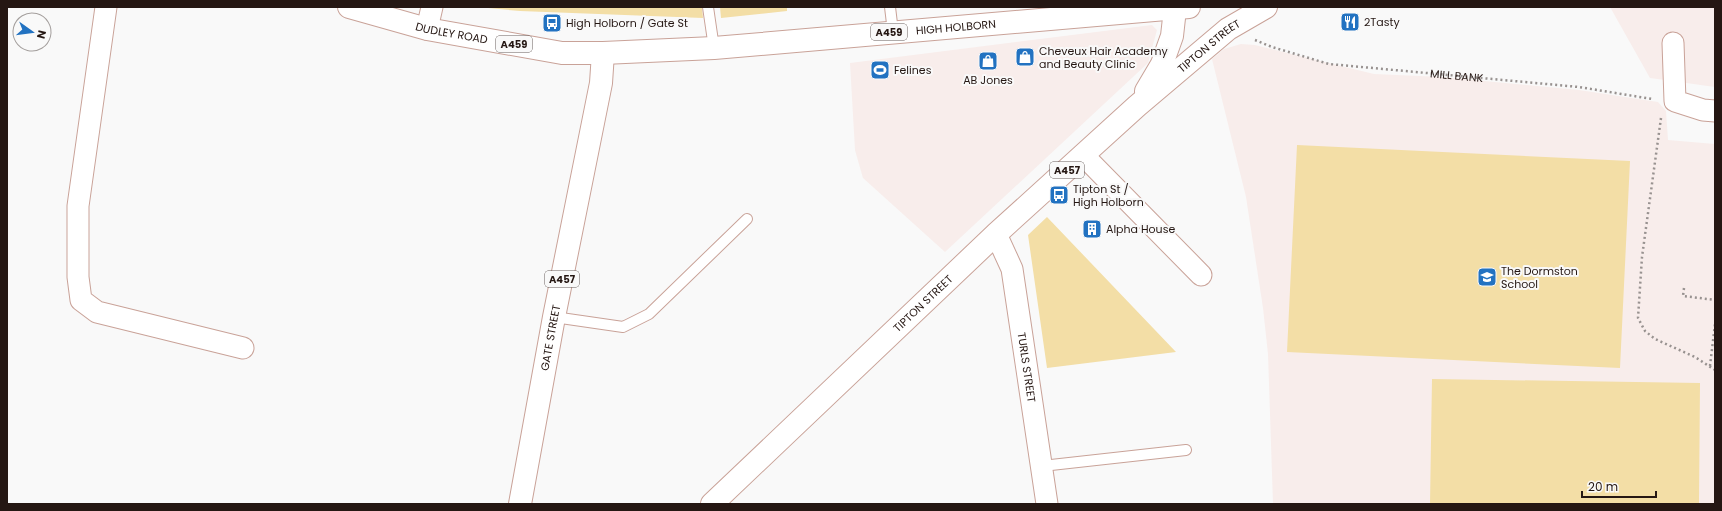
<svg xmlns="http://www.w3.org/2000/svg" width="1722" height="511" viewBox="0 0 1722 511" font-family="Poppins,sans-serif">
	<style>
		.built { fill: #f8edeb }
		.green { fill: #f3dea6 }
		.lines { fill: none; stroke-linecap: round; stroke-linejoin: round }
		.service-casing { stroke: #c9a298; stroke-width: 12 }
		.minor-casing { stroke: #c9a298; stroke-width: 23 }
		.primary-casing { stroke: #c9a298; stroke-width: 24 }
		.path { stroke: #989290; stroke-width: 2.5; stroke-dasharray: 2 3; stroke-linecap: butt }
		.service { stroke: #fff; stroke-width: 10 }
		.minor { stroke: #fff; stroke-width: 21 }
		.primary { stroke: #fff; stroke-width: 22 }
		.labels { text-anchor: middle; stroke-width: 4; stroke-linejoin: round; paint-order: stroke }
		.shield { fill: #f9f9f9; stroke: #655b58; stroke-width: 1 }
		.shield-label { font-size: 10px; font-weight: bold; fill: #251713 }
		.poi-label { font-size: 11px; fill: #251713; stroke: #f9f9f9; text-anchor: start }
		.street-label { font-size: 11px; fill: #251713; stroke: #f9f9f9 }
	</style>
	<rect width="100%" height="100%" fill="#f9f9f9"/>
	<path class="built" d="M 1610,7 L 1715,7 L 1715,87 L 1650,78 Z
		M 1152,25 L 1157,30 L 1148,63 L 945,252 L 863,178 L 855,150 L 850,63 Z
		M 1241,44 L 1255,45 L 1374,74 L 1442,77 L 1579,90 L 1658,102 L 1666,111 L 1668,140 L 1715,144 L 1715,504 L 1273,504 L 1268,354 L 1263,308 L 1246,197 L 1212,59 L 1224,49 Z"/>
	<path class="green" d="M 477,7 L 702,7 L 703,18 L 520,11 Z
		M 720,7 L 787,7 L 787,11 L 721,18 Z
		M 1297,145 L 1630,161 L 1620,368 L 1287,352 Z
		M 1047,217 L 1176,352 L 1047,368 L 1028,235 Z
		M 1432,379 L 1700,383 L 1699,504 L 1430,504 Z"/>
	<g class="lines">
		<g class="service-casing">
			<path id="service" d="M 708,7 L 714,48
				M 890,7 L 893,32
				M 554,317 L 623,327 L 649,314 L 747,219
				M 1042,466 L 1186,450"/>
		</g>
		<g class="minor-casing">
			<g id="minor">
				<path d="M 106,7 L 78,206 L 78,277 L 81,300 L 97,312 L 243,348"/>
				<path d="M 427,29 L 432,7"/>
				<path d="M 1673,43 L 1675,101 L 1703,110 L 1715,111"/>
				<path d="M 1083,155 L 1201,275"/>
				<path id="s2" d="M 996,234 L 1012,269 L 1047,504"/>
			</g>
		</g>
		<g class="primary-casing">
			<g id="primary">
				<path id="s3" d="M 349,7 L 427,29 L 562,53 L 603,53 L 714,48 L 1189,7"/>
				<path d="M 1146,91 L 1162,64 L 1172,36 L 1175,9"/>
				<path id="s4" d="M 520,504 L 554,317 L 601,83 L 603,53"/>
				<path id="s5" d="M 712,504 L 996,234 L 1137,106 L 1228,29 L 1266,7"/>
			</g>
		</g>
		<g class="path">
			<path id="s1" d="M 1255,40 L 1272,47 L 1329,64 L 1579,87 L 1652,99"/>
			<path d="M 1661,118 L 1642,257 L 1638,318 L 1645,331 L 1655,339 L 1695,357 L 1715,370"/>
			<path d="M 1684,288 L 1683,296 L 1715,300"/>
			<path d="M 1710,366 L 1715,324"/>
		</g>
		<use href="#service" class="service"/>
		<use href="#minor" class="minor"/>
		<use href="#primary" class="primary"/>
	</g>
	<defs>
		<g id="restaurant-square" transform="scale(1)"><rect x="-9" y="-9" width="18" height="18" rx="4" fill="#2272c1" stroke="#f9f9f9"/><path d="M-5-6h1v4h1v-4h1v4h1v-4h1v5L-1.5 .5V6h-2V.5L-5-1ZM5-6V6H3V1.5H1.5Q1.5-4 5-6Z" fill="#fff"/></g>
		<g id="bus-square" transform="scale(1)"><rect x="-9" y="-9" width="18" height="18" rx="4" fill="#2272c1" stroke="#f9f9f9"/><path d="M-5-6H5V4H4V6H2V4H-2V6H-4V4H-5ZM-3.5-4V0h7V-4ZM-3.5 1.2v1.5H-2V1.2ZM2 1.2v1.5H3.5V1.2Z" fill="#fff"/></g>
		<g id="shop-square" transform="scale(1)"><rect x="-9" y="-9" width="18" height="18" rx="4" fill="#2272c1" stroke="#f9f9f9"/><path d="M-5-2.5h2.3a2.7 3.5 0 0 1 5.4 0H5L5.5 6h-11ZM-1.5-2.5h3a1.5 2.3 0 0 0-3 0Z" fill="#fff"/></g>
		<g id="stadium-square" transform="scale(1)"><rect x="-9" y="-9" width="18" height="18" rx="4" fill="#2272c1" stroke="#f9f9f9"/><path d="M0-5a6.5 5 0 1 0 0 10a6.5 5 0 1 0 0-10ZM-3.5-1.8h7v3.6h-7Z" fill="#fff"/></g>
		<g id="building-square" transform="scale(1)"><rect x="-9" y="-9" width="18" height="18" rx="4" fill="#2272c1" stroke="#f9f9f9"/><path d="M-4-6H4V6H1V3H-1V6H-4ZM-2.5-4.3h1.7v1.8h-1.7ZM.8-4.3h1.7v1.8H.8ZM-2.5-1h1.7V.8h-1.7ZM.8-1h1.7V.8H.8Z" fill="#fff"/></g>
		<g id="school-square" transform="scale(1)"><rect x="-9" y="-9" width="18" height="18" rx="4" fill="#2272c1" stroke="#f9f9f9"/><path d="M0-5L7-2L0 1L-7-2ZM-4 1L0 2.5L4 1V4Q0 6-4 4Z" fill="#fff"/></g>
	</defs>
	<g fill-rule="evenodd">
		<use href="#restaurant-square" x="1350" y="22"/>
		<use href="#bus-square" x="552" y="23"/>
		<use href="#shop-square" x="1025" y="57"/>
		<use href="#shop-square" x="988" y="61"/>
		<use href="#stadium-square" x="880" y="70"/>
		<use href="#bus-square" x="1059" y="195"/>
		<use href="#building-square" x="1092" y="229"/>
		<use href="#school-square" x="1487" y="277"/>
	</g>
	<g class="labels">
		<g class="shield">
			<rect x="871" y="24" width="36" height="16" rx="3"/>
			<rect x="496" y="36" width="36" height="16" rx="3"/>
			<rect x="1050" y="162" width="34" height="16" rx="3"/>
			<rect x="545" y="271" width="34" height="16" rx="3"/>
		</g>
		<g class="shield-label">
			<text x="889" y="36">A459</text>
			<text x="514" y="48">A459</text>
			<text x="1067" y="174">A457</text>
			<text x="562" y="283">A457</text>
		</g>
		<g class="poi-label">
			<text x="1364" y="26">2Tasty</text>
			<text x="566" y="27">High Holborn / Gate St</text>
			<text x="1039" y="55">Cheveux Hair Academy<tspan x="1039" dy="13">and Beauty Clinic</tspan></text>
			<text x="894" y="74">Felines</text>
			<text x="988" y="84" text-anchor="middle">AB Jones</text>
			<text x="1073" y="193">Tipton St /<tspan x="1073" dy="13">High Holborn</tspan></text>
			<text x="1106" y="233">Alpha House</text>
			<text x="1501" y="275">The Dormston<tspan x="1501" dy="13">School</tspan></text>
		</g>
		<g class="street-label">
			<text dy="4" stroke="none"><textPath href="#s3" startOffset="613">HIGH HOLBORN</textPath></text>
			<text dy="4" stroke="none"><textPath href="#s3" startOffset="106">DUDLEY ROAD</textPath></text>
			<text dy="4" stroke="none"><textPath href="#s5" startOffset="676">TIPTON STREET</textPath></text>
			<text dy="4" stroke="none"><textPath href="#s1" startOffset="206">MILL BANK</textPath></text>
			<text dy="4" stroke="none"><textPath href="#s5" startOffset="291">TIPTON STREET</textPath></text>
			<text dy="4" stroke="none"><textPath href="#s4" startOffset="169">GATE STREET</textPath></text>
			<text dy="4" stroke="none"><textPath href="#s2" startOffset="138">TURLS STREET</textPath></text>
		</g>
	</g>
	<rect width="1722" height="511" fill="none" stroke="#251713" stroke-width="16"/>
	<g transform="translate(32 32) rotate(104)"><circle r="19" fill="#f9f9f9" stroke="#a49f9d"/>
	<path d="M0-3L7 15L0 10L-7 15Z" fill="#2272c1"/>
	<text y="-6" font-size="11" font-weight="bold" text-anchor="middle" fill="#251713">N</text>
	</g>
	<path d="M1582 491v6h74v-6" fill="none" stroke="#251713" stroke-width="2"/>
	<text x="1588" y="491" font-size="12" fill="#251713" stroke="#f9f9f9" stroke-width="3" paint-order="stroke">20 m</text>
</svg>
